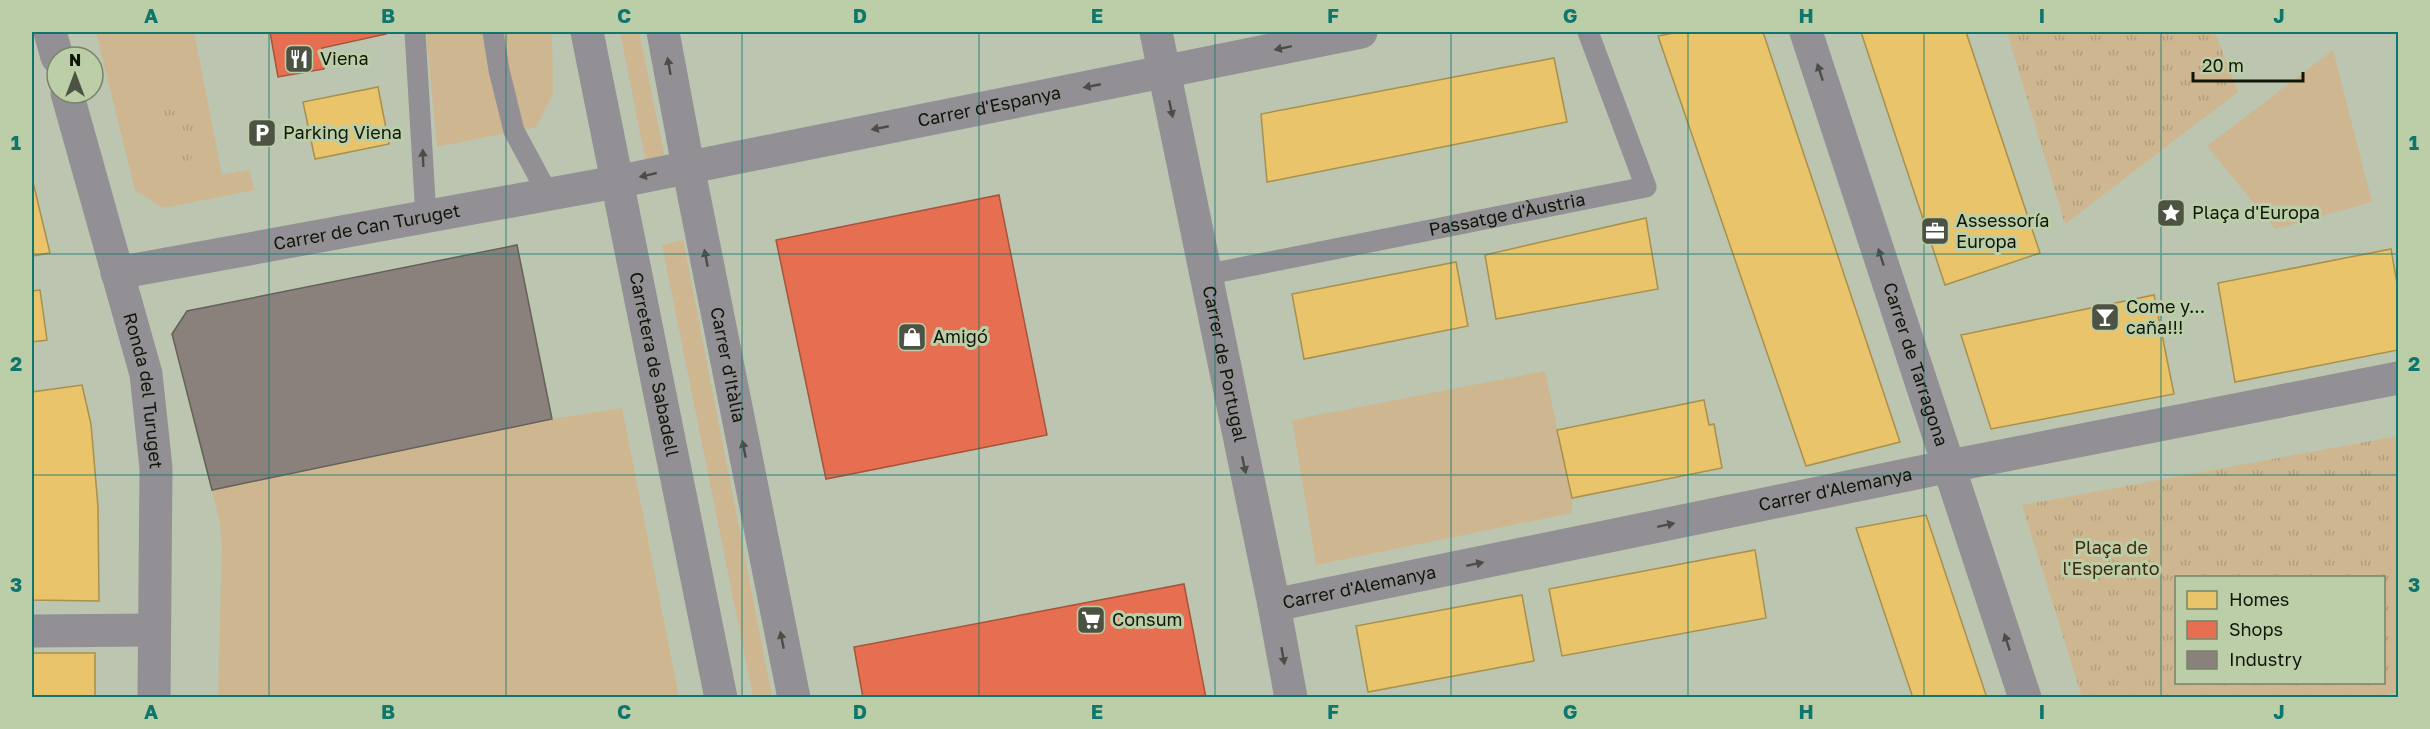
<svg xmlns="http://www.w3.org/2000/svg" width="2430" height="729" viewBox="0 0 2430 729" font-family="'Golos Text',sans-serif">
	<style>
		.grass { fill: #ceb790 }
		.park { fill: url(#park-tufts); fill-rule: evenodd }
		.homes { fill: #e9c46a; stroke: #a8904d; stroke-width: 1.5 }
		.shops { fill: #e76f51; stroke: #a6543b; stroke-width: 1.5 }
		.industry { fill: #8a817c; stroke: #656159; stroke-width: 1.5 }
		.lines { fill: none; stroke-linecap: round; stroke-linejoin: round }
		.service { stroke: #939095; stroke-width: 21 }
		.minor { stroke: #939095; stroke-width: 33 }
		.tertiary { stroke: #939095; stroke-width: 33 }
		.oneway { fill: #4b4d47 }
		.grid { fill: none; stroke: #0f766e; stroke-width: 1.5; stroke-opacity: 0.55 }
		.labels { text-anchor: middle; stroke-width: 6; stroke-linejoin: round; paint-order: stroke }
		.poi-label { font-size: 18px; fill: #101608; stroke: #bbcea7; text-anchor: start }
		.street-label { font-size: 18px; fill: #101608; stroke: #bbcea7 }
		.park-label { font-size: 18px; fill: #402a10; stroke: #bbcea7 }
		.neatline { fill: none; stroke: #0f766e; stroke-width: 2 }
		.grid-label { font-size: 20px; text-anchor: middle; font-weight: bold; fill: #0f766e }
	</style>
	<defs>
		<pattern id="park-tufts" width="24" height="20" patternUnits="userSpaceOnUse" patternTransform="scale(1.5)"><rect width="24" height="20" fill="#ceb790"/><path d="M3 7l-1-3M5 7V3M7 7l1-3M15 17l-1-3M17 17v-4M19 17l1-3" fill="none" stroke="#b09d7b"/></pattern>
	</defs>
	<rect width="100%" height="100%" fill="#bbc5b0"/>
	<path class="grass" d="M 96,32 L 194,32 L 222,175 L 249,170 L 255,190 L 163,208 L 135,190 Z
		M 426,32 L 552,32 L 553,94 L 536,127 L 437,147 Z
		M 620,32 L 639,32 L 665,158 L 646,163 Z
		M 2333,50 L 2372,202 L 2275,229 L 2207,146 Z
		M 683,240 L 772,697 L 753,697 L 662,245 Z
		M 1545,371 L 1572,498 L 1572,513 L 1316,565 L 1292,420 Z
		M 622,408 L 679,697 L 218,697 L 222,546 L 220,524 L 212,490 L 552,419 Z"/>
	<path class="park" d="M 2007,32 L 2215,32 L 2238,92 L 2065,224 Z
		M 166,93 L 191,106 C 199,131 204,148 183,168 L 177,141 L 159,106 Z
		M 2398,436 L 2398,692 L 2373,698 L 2082,697 L 2022,505 ZM 2176,578 L 2384,578 L 2384,682 L 2176,682 Z"/>
	<path class="homes" d="M 1679,32 L 1763,32 L 1900,442 L 1806,466 L 1658,36 Z
		M 1861,32 L 1966,32 L 2040,253 L 1945,285 Z
		M 1554,58 L 1567,122 L 1267,182 L 1261,114 Z
		M 378,87 L 389,144 L 315,159 L 303,102 Z
		M 32,178 L 50,253 L 32,256 Z
		M 1646,218 L 1658,289 L 1496,319 L 1485,255 Z
		M 2391,249 L 2398,289 L 2398,350 L 2235,382 L 2218,283 Z
		M 1456,262 L 1468,326 L 1304,359 L 1292,294 Z
		M 40,290 L 47,340 L 32,342 L 32,291 Z
		M 2154,295 L 2174,394 L 1991,429 L 1961,335 Z
		M 82,385 L 91,424 L 98,507 L 99,601 L 32,600 L 32,392 Z
		M 1704,400 L 1709,425 L 1714,424 L 1722,468 L 1572,498 L 1557,430 Z
		M 1926,515 L 1987,698 L 1913,698 L 1856,528 Z
		M 1755,550 L 1766,618 L 1562,656 L 1549,589 Z
		M 1522,595 L 1534,661 L 1368,692 L 1356,626 Z
		M 32,653 L 95,653 L 95,698 L 32,698 Z"/>
	<path class="shops" d="M 270,32 L 385,32 L 386,34 L 322,48 L 324,69 L 278,77 Z
		M 999,195 L 1047,435 L 826,479 L 776,240 Z
		M 1184,584 L 1206,698 L 863,698 L 854,647 Z"/>
	<path class="industry" d="M 517,245 L 552,419 L 212,490 L 172,334 L 187,311 Z"/>
	<g class="lines">
		<g class="service">
			<path d="M 415,32 L 426,217"/>
			<path d="M 493,32 L 499,70 L 514,131 L 548,194"/>
			<path id="s1" d="M 1204,275 L 1646,187 L 1588,32"/>
		</g>
		<g class="minor">
			<path d="M 50,32 L 57,57"/>
			<path id="s2" d="M 663,32 L 688,166 L 794,698"/>
			<path id="s3" d="M 1156,32 L 1274,605 L 1291,698"/>
			<path id="s4" d="M 1806,32 L 2025,698"/>
			<path id="s5" d="M 67,93 L 146,374 L 156,468 L 154,698"/>
			<path id="s6" d="M 117,273 L 616,182 L 1361,32"/>
			<path id="s7" d="M 1274,605 L 1950,466 L 2398,378"/>
			<path d="M 32,631 L 154,630"/>
		</g>
		<path class="tertiary" id="s8" d="M 587,32 L 721,698"/>
	</g>
	<defs><path id="oneway-solid" d="M-6-.8H1V-3.2L6.5 0L1 3.2V.8H-6Z" transform="scale(1.5)"/></defs>
	<g class="oneway">
		<use href="#oneway-solid" transform="translate(1283 48) rotate(168)"/>
		<use href="#oneway-solid" transform="translate(669 66) rotate(-100)"/>
		<use href="#oneway-solid" transform="translate(1820 72) rotate(-108)"/>
		<use href="#oneway-solid" transform="translate(1092 86) rotate(169)"/>
		<use href="#oneway-solid" transform="translate(1171 109) rotate(78)"/>
		<use href="#oneway-solid" transform="translate(880 128) rotate(169)"/>
		<use href="#oneway-solid" transform="translate(423 158) rotate(-92)"/>
		<use href="#oneway-solid" transform="translate(648 175) rotate(167)"/>
		<use href="#oneway-solid" transform="translate(1881 257) rotate(-108)"/>
		<use href="#oneway-solid" transform="translate(706 258) rotate(-101)"/>
		<use href="#oneway-solid" transform="translate(744 449) rotate(-101)"/>
		<use href="#oneway-solid" transform="translate(1244 465) rotate(78)"/>
		<use href="#oneway-solid" transform="translate(1666 525) rotate(-12)"/>
		<use href="#oneway-solid" transform="translate(1475 564) rotate(-12)"/>
		<use href="#oneway-solid" transform="translate(782 640) rotate(-101)"/>
		<use href="#oneway-solid" transform="translate(2007 642) rotate(-108)"/>
		<use href="#oneway-solid" transform="translate(1283 656) rotate(80)"/>
	</g>
	<path class="grid" d="M 269,32 L 269,698M 506,32 L 506,698M 742,32 L 742,698M 979,32 L 979,698M 1215,32 L 1215,698M 1451,32 L 1451,698M 1688,32 L 1688,698M 1924,32 L 1924,698M 2161,32 L 2161,698M 32,254 L 2398,254M 32,475 L 2398,475"/>
	<defs>
		<g id="restaurant-square" transform="scale(1.5)"><rect x="-9" y="-9" width="18" height="18" rx="4" fill="#4c5343" stroke="#bbcea7"/><path d="M-5-6h1v4h1v-4h1v4h1v-4h1v5L-1.5 .5V6h-2V.5L-5-1ZM5-6V6H3V1.5H1.5Q1.5-4 5-6Z" fill="#fff"/></g>
		<g id="parking-square" transform="scale(1.5)"><rect x="-9" y="-9" width="18" height="18" rx="4" fill="#4c5343" stroke="#bbcea7"/><path d="M-3.5-5.5H1a3.5 3.5 0 0 1 0 7H-1V5.5H-3.5ZM-1-3.4V-.6H.8a1.4 1.4 0 0 0 0-2.8Z" fill="#fff"/></g>
		<g id="sight-square" transform="scale(1.5)"><rect x="-9" y="-9" width="18" height="18" rx="4" fill="#4c5343" stroke="#bbcea7"/><path d="M0-6L1.8-2.2L6-1.7L2.9 1.2L3.7 5.4L0 3.3L-3.7 5.4L-2.9 1.2L-6-1.7L-1.8-2.2Z" fill="#fff"/></g>
		<g id="office-square" transform="scale(1.5)"><rect x="-9" y="-9" width="18" height="18" rx="4" fill="#4c5343" stroke="#bbcea7"/><path d="M-6-3h4V-5.5h4V-3h4V5H-6ZM-1-4.5V-3h2v-1.5ZM-6 0V1H6V0Z" fill="#fff"/></g>
		<g id="bar-square" transform="scale(1.5)"><rect x="-9" y="-9" width="18" height="18" rx="4" fill="#4c5343" stroke="#bbcea7"/><path d="M-6-5H6L.8 .8V4.5H3.5V6h-7V4.5H-.8V.8Z" fill="#fff"/></g>
		<g id="shop-square" transform="scale(1.5)"><rect x="-9" y="-9" width="18" height="18" rx="4" fill="#4c5343" stroke="#bbcea7"/><path d="M-5-2.5h2.3a2.7 3.5 0 0 1 5.4 0H5L5.5 6h-11ZM-1.5-2.5h3a1.5 2.3 0 0 0-3 0Z" fill="#fff"/></g>
		<g id="supermarket-square" transform="scale(1.5)"><rect x="-9" y="-9" width="18" height="18" rx="4" fill="#4c5343" stroke="#bbcea7"/><path d="M-6-5.5h2.5l.6 2H6L4.5 2H-2.5L-4.4-4H-6ZM-1.5 3.2a1.3 1.3 0 1 0 .1 0ZM3 3.2a1.3 1.3 0 1 0 .1 0Z" fill="#fff"/></g>
	</defs>
	<g fill-rule="evenodd">
		<use href="#restaurant-square" x="299" y="59"/>
		<use href="#parking-square" x="262" y="133"/>
		<use href="#sight-square" x="2171" y="213"/>
		<use href="#office-square" x="1935" y="231"/>
		<use href="#bar-square" x="2105" y="317"/>
		<use href="#shop-square" x="912" y="337"/>
		<use href="#supermarket-square" x="1091" y="620"/>
	</g>
	<g class="labels">
		<g class="poi-label">
			<text x="320" y="65">Viena</text>
			<text x="283" y="139">Parking Viena</text>
			<text x="2192" y="219">Plaça d'Europa</text>
			<text x="1956" y="227">Assessoría<tspan x="1956" dy="21">Europa</tspan></text>
			<text x="2126" y="313">Come y...<tspan x="2126" dy="21">caña!!!</tspan></text>
			<text x="933" y="343">Amigó</text>
			<text x="1112" y="626">Consum</text>
		</g>
		<g class="street-label">
			<text dy="6" stroke="none"><textPath href="#s6" startOffset="888">Carrer d'Espanya</textPath></text>
			<text dy="6" stroke="none"><textPath href="#s1" startOffset="309">Passatge d'Àustria</textPath></text>
			<text dy="6" stroke="none"><textPath href="#s6" startOffset="254">Carrer de Can Turuget</textPath></text>
			<text dy="6" stroke="none"><textPath href="#s4" startOffset="350">Carrer de Tarragona</textPath></text>
			<text dy="6" stroke="none"><textPath href="#s8" startOffset="339">Carretera de Sabadell</textPath></text>
			<text dy="6" stroke="none"><textPath href="#s2" startOffset="339">Carrer d'Itàlia</textPath></text>
			<text dy="6" stroke="none"><textPath href="#s3" startOffset="339">Carrer de Portugal</textPath></text>
			<text dy="6" stroke="none"><textPath href="#s5" startOffset="308">Ronda del Turuget</textPath></text>
			<text dy="6" stroke="none"><textPath href="#s7" startOffset="573">Carrer d'Alemanya</textPath></text>
			<text dy="6" stroke="none"><textPath href="#s7" startOffset="87">Carrer d'Alemanya</textPath></text>
		</g>
		<g class="park-label">
			<text x="2111" y="554">Plaça de<tspan x="2111" dy="21">l'Esperanto</tspan></text>
		</g>
	</g>
	<rect width="2430" height="729" fill="none" stroke="#bbcea7" stroke-width="66"/>
	<rect x="2175" y="576" width="210" height="108" fill="#bbcea7" stroke="#778467" stroke-width="1.5"/>
	<rect x="2187" y="591" width="30" height="18" fill="#e9c46a" stroke="#778467" stroke-width="1.5"/>
	<text x="2229" y="606" font-size="18" fill="#101608">Homes</text>
	<rect x="2187" y="621" width="30" height="18" fill="#e76f51" stroke="#778467" stroke-width="1.5"/>
	<text x="2229" y="636" font-size="18" fill="#101608">Shops</text>
	<rect x="2187" y="651" width="30" height="18" fill="#8a817c" stroke="#778467" stroke-width="1.5"/>
	<text x="2229" y="666" font-size="18" fill="#101608">Industry</text>
	<g transform="translate(75 75)"><circle r="28" fill="#bbcea7" stroke="#778467" stroke-width="1.5"/>
	<path d="M0-4.5L10 22L0 15L-10 22Z" fill="#4c5343"/>
	<text y="-9" font-size="16" font-weight="bold" text-anchor="middle" fill="#101608">N</text>
	</g>
	<path d="M2193 72v9h110v-9" fill="none" stroke="#101608" stroke-width="3"/>
	<text x="2202" y="72" font-size="18" fill="#101608" stroke="#bbcea7" stroke-width="4.5" paint-order="stroke">20 m</text>
	<rect x="33" y="33" width="2364" height="663" class="neatline"/>
	<g class="grid-label">
		<text x="151" y="23">A</text>
		<text x="388" y="23">B</text>
		<text x="624" y="23">C</text>
		<text x="860" y="23">D</text>
		<text x="1097" y="23">E</text>
		<text x="1333" y="23">F</text>
		<text x="1570" y="23">G</text>
		<text x="1806" y="23">H</text>
		<text x="2042" y="23">I</text>
		<text x="2279" y="23">J</text>
		<text x="16" y="150">1</text>
		<text x="2414" y="150">1</text>
		<text x="16" y="371">2</text>
		<text x="2414" y="371">2</text>
		<text x="16" y="592">3</text>
		<text x="2414" y="592">3</text>
		<text x="151" y="719">A</text>
		<text x="388" y="719">B</text>
		<text x="624" y="719">C</text>
		<text x="860" y="719">D</text>
		<text x="1097" y="719">E</text>
		<text x="1333" y="719">F</text>
		<text x="1570" y="719">G</text>
		<text x="1806" y="719">H</text>
		<text x="2042" y="719">I</text>
		<text x="2279" y="719">J</text>
	</g>
</svg>
